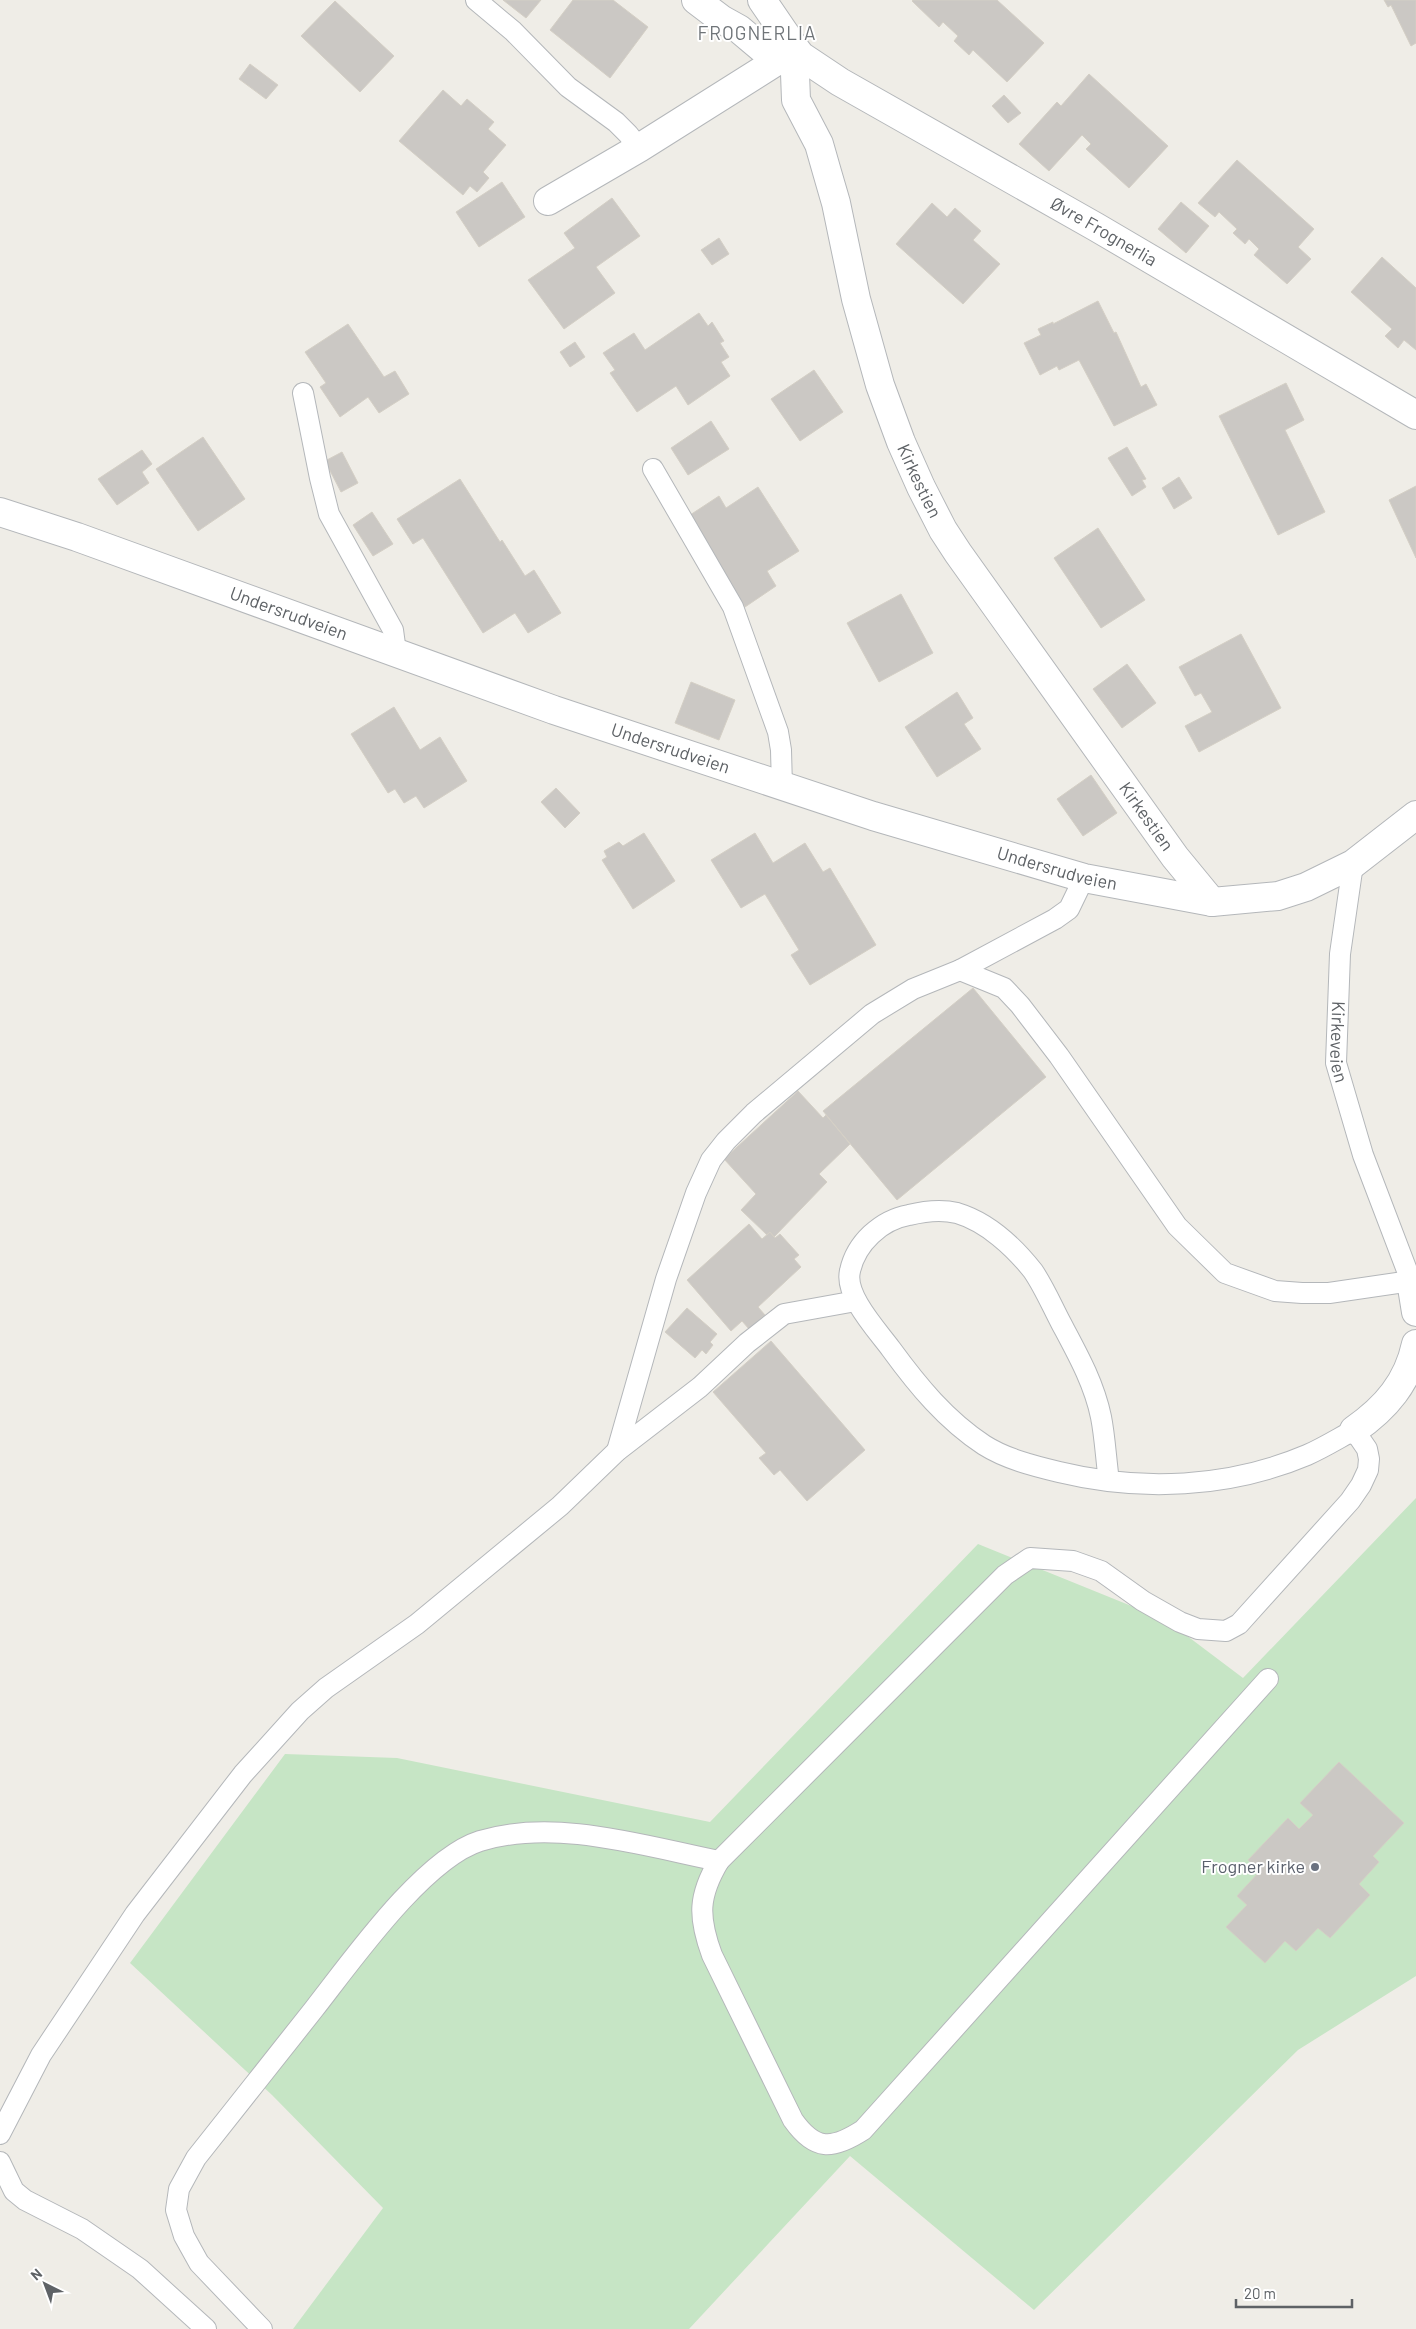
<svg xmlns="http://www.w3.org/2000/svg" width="1416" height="2329" viewBox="0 0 1416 2329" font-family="Barlow,sans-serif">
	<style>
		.green { fill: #c6e5c5 }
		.building { fill: #cbc8c4; stroke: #d4cfc5 }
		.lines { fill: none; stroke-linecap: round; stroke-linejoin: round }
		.lane-casing { stroke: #b4b7ba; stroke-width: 22 }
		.street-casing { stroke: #b4b7ba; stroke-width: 30 }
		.lane { stroke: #fff; stroke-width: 20 }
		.street { stroke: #fff; stroke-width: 28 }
		.worship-dot { fill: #6b7280; stroke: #fff; stroke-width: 2 }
		.labels { text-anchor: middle; stroke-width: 4; stroke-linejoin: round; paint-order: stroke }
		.street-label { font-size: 18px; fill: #5e6266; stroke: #fff }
		.worship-label { font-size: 18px; fill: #5b616d; stroke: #fff; text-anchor: end }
		.neighbourhood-label { font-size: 19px; letter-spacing: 1px; fill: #6f7478; stroke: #fff }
	</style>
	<rect width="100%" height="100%" fill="#efede7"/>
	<path class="green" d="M 1416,1498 L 1416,1976 L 1298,2050 L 1034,2310 L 850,2156 L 689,2329 L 293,2329 L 383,2208 L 272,2095 L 130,1963 L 285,1754 L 397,1758 L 710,1822 L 978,1544 L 1166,1620 L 1243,1678 Z"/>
	<path class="building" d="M 503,0 L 541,0 L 526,18 Z
		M 573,0 L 613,0 L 648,27 L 610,78 L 550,30 Z
		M 913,0 L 997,0 L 1044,43 L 1007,82 L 973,50 L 969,55 L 954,41 L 958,36 L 943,22 L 939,27 L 912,1 Z
		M 1384,0 L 1416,0 L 1416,43 L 1411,46 L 1391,5 L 1388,7 Z
		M 335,1 L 394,56 L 360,92 L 301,36 Z
		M 250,64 L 278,85 L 266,99 L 239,79 Z
		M 1089,74 L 1168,146 L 1129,188 L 1086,149 L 1091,144 L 1082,135 L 1049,171 L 1019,144 L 1057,102 L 1061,106 Z
		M 443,90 L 461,106 L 467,99 L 494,122 L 488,129 L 506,145 L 483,172 L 489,178 L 477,192 L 470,186 L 463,195 L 399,141 Z
		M 1004,95 L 1021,113 L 1008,123 L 992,106 Z
		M 1237,160 L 1314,229 L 1298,247 L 1311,259 L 1287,284 L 1254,255 L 1259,249 L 1249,239 L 1245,244 L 1233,233 L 1237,229 L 1219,212 L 1215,217 L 1198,203 Z
		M 502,182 L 525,217 L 479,247 L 456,212 Z
		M 612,198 L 640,236 L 596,267 L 615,293 L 564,329 L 528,280 L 575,248 L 564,233 Z
		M 1181,202 L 1209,226 L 1186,253 L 1158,229 Z
		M 932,203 L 947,217 L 955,208 L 981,231 L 973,240 L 1000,264 L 963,304 L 896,244 Z
		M 719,238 L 729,254 L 712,265 L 701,250 Z
		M 1382,257 L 1416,288 L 1416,350 L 1404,340 L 1398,348 L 1385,336 L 1392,329 L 1351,292 Z
		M 1098,301 L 1114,333 L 1116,332 L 1141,387 L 1146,384 L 1157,405 L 1114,426 L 1079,360 L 1059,370 L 1057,366 L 1040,375 L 1024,343 L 1041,335 L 1038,329 L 1053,322 L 1053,324 Z
		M 699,313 L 708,326 L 712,322 L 724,341 L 720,343 L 729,357 L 721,362 L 730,376 L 688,405 L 676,386 L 637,412 L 610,373 L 615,370 L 603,353 L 634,333 L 645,350 Z
		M 348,324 L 384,377 L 395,371 L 409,394 L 379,413 L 368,397 L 340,417 L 320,387 L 326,383 L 305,352 Z
		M 575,342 L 585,357 L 570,367 L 560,352 Z
		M 814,370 L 843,412 L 800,441 L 771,399 Z
		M 1286,383 L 1304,420 L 1285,430 L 1325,512 L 1278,535 L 1219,416 Z
		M 711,421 L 729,449 L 688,475 L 671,448 Z
		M 203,437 L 245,499 L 198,531 L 156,469 Z
		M 1127,447 L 1146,479 L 1142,480 L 1146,487 L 1132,496 L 1108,458 Z
		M 142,450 L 152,464 L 142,472 L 149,483 L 117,505 L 98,479 Z
		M 342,452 L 358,483 L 341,492 L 325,461 Z
		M 1179,477 L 1192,498 L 1174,509 L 1162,488 Z
		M 460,479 L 500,542 L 502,540 L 525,576 L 534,570 L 561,613 L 528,633 L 515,613 L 483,633 L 423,538 L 413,544 L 397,519 Z
		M 1416,486 L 1416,558 L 1389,500 Z
		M 758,487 L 799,551 L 767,571 L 776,586 L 745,607 L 687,517 L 719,496 L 726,508 Z
		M 372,512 L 393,544 L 373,556 L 353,525 Z
		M 1098,528 L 1145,600 L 1101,628 L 1054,558 Z
		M 901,594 L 933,653 L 879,682 L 847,623 Z
		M 1241,634 L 1281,708 L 1199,752 L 1185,726 L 1212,712 L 1201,693 L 1195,696 L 1179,667 Z
		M 1127,664 L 1156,703 L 1122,728 L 1093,689 Z
		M 691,682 L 735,700 L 719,740 L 675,723 Z
		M 957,692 L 973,718 L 964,724 L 981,749 L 937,777 L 905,727 Z
		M 394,707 L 420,750 L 440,737 L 467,781 L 424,808 L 416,796 L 404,803 L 395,789 L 388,793 L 351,734 Z
		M 1091,775 L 1117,813 L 1083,836 L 1057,799 Z
		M 556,788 L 580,813 L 565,828 L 541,802 Z
		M 644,833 L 675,881 L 633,909 L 602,860 L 607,857 L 604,851 L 619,842 L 623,846 Z
		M 755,833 L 773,863 L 805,843 L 823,872 L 830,868 L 876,945 L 810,985 L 791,955 L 799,950 L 765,894 L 741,908 L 711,860 Z
		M 973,988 L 1046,1077 L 897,1200 L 823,1111 Z
		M 798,1091 L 823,1118 L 826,1115 L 850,1144 L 819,1174 L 827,1182 L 774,1237 L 770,1232 L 767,1235 L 741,1210 L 756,1194 L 724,1159 Z
		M 749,1224 L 762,1239 L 770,1232 L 775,1238 L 780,1234 L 799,1255 L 794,1259 L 801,1267 L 758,1307 L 765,1315 L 749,1329 L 742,1321 L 731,1331 L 687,1280 Z
		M 687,1308 L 717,1334 L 710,1342 L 713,1345 L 706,1354 L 702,1350 L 695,1358 L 665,1332 Z
		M 771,1341 L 865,1450 L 807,1501 L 780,1470 L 774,1475 L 759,1458 L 766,1453 L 713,1392 Z
		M 1339,1762 L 1404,1823 L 1373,1856 L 1379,1862 L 1359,1884 L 1370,1895 L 1330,1938 L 1318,1928 L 1296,1951 L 1285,1941 L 1265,1963 L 1226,1927 L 1247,1905 L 1237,1896 L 1260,1871 L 1248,1860 L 1288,1818 L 1299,1829 L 1313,1815 L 1300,1803 Z"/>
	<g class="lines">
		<g class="lane-casing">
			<g id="lane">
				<path d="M 476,0 L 513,31 L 568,87 L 616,122 L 628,134 L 639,148"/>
				<path d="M 303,393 L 320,478 L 329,514 L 393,630 L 396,652"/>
				<path d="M 653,469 L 733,607 L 778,732 L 781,750 L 782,787"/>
				<path id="s1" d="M 1353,864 L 1340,954 L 1336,1063 L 1363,1155 L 1411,1281"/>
				<path d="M 960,970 L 1004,988 L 1020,1005 L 1059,1056 L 1177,1226 L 1225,1273 L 1275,1291 L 1302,1293 L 1329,1293 L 1411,1281"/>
				<path d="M 617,1451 L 666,1279 L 696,1193 L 711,1160 L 726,1141 L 754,1113 L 872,1014 L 913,989 L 960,970 L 1055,919 L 1069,909 L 1084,878"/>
				<path d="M 1109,1481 C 1106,1460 1105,1437 1101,1417 C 1094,1383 1077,1353 1061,1323 C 1052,1306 1044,1287 1033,1271 C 1014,1247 987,1222 957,1213 C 941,1209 925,1211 909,1215 C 881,1220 856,1243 850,1271 C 844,1295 877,1330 891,1349 C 918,1386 946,1420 984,1445 C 1006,1459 1034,1466 1059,1472 C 1141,1492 1229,1488 1307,1455 C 1323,1448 1339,1438 1354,1430 L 1367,1449 L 1369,1459 L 1368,1470 L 1361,1485 L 1350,1501 L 1239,1624 L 1226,1631 L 1198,1629 L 1180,1622 L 1143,1601 L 1101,1571 L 1073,1561 L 1030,1558 L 1005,1575 L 719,1861 C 698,1896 698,1917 712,1955 L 793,2120 C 815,2151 832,2150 863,2130 L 1268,1679"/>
				<path d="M 0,2134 L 41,2055 L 135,1914 L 243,1774 L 300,1711 L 326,1688 L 417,1624 L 560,1506 L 617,1451 L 700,1387 L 747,1343 L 784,1314 L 856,1301"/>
				<path d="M 0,2162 L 14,2191 L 25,2200 L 82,2229 L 140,2269 L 206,2329"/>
				<path d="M 262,2329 L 199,2263 L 184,2236 L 176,2210 L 179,2189 L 196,2158 C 235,2108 275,2059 314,2009 C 351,1962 423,1859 480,1841 C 555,1818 644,1846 719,1861"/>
			</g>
		</g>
		<g class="street-casing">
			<g id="street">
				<path d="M 696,0 L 721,19 L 739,29 L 777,61"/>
				<path id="s2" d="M 762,0 L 794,47 L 796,100 L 819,144 L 827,172 L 836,203 L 856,299 L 880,385 L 901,442 L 921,487 L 943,530 L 958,553 L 1175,857 L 1212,902"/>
				<path id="s3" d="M 548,201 L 639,148 L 777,61 L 794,47 L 801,56 L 840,82 L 1096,227 L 1416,415"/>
				<path id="s4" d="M 0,512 L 77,537 L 554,710 L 873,816 L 1084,878 L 1212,902 L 1278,896 L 1306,887 L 1353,864 L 1416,815"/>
				<path d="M 1411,1281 L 1416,1312"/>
				<path d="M 1354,1430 C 1386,1408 1408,1382 1416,1344"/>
			</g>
		</g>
		<use href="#lane" class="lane"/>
		<use href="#street" class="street"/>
	</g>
	<circle class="worship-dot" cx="1315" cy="1867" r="5"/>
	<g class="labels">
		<g class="street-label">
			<text dy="6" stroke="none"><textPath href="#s3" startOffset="652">Øvre Frognerlia</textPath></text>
			<text dy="6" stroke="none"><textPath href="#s2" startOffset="512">Kirkestien</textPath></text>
			<text dy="6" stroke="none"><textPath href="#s4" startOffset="306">Undersrudveien</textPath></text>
			<text dy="6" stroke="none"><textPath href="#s4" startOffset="711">Undersrudveien</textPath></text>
			<text dy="6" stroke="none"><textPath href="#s2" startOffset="918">Kirkestien</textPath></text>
			<text dy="6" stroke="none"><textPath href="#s4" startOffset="1116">Undersrudveien</textPath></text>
			<text dy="6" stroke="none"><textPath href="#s1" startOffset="179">Kirkeveien</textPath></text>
		</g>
		<g class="worship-label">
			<text x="1305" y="1873">Frogner kirke</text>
		</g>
		<g class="neighbourhood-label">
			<text x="757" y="40">FROGNERLIA</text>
		</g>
	</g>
	<g transform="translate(45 2284) rotate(318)" stroke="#ffffff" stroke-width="4" paint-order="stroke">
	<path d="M0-4L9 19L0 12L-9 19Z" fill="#5e6266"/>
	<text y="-8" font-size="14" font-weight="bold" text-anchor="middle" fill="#5e6266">N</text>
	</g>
	<path d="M1236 2299v8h116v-8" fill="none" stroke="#5e6266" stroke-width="2.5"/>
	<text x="1244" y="2299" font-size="15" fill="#5e6266" stroke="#ffffff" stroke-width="4" paint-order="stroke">20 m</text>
</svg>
